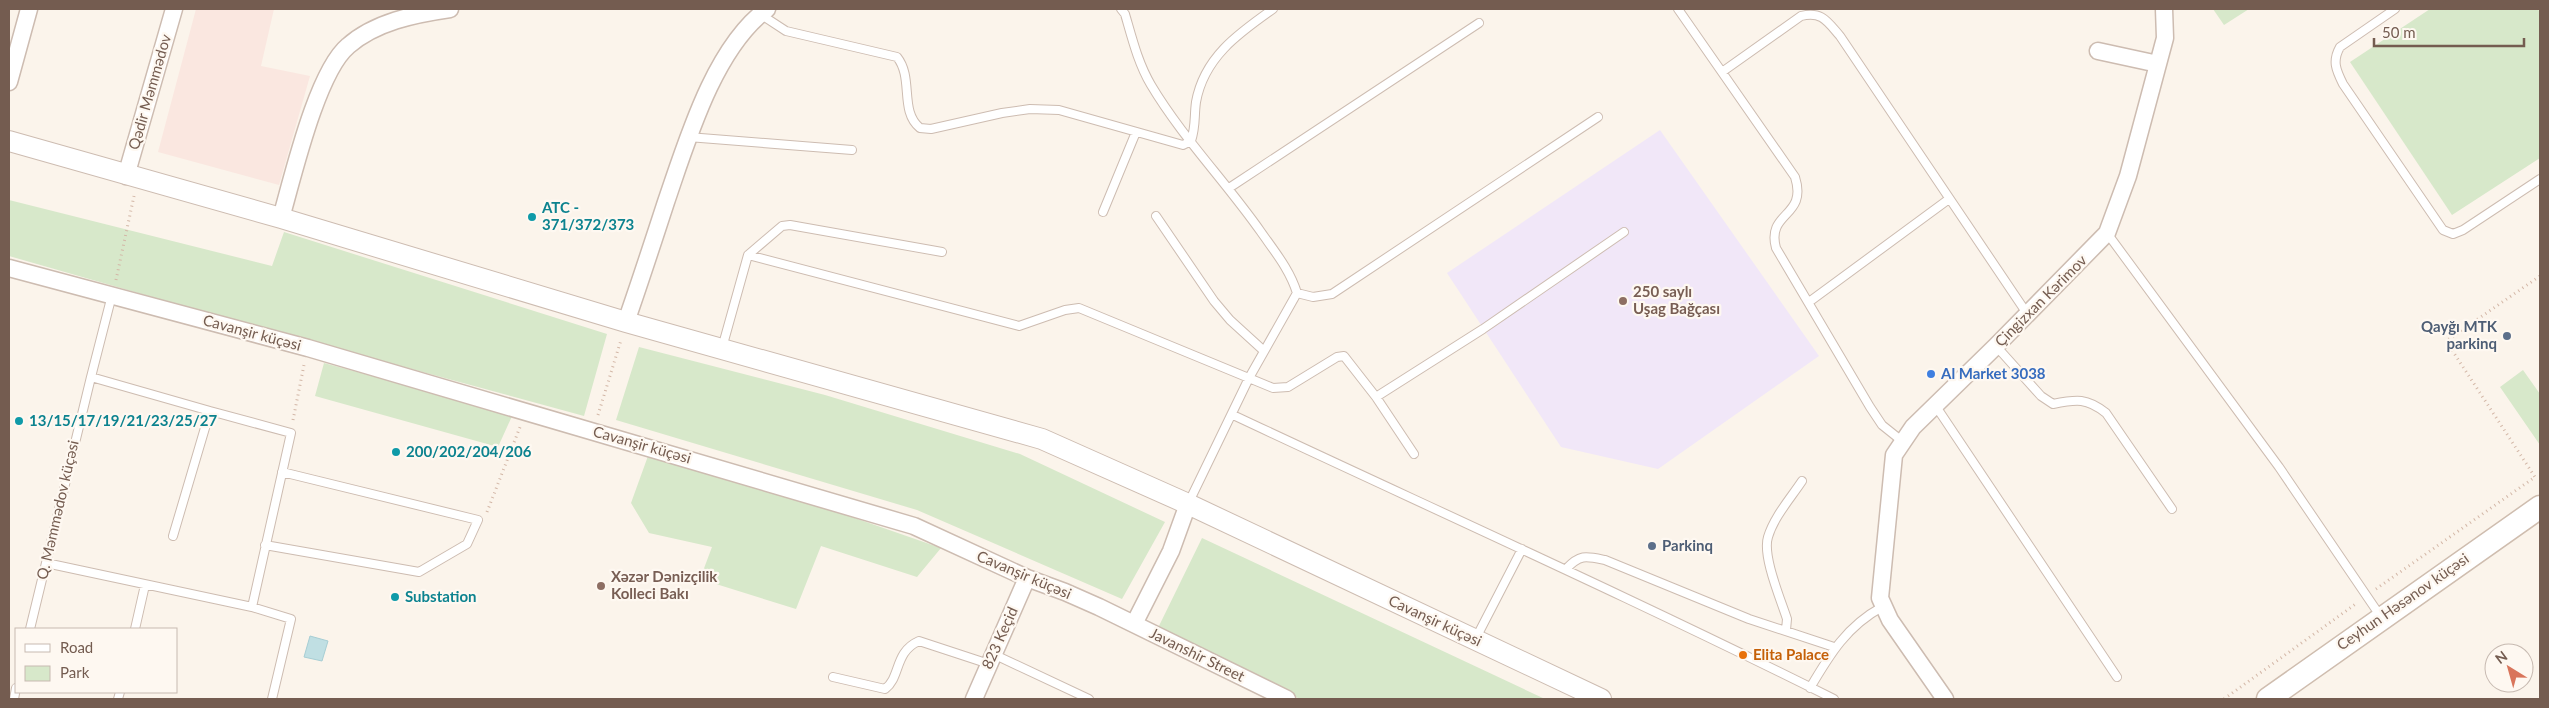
<svg xmlns="http://www.w3.org/2000/svg" width="2549" height="708" viewBox="0 0 2549 708" font-family="Lato,sans-serif">
	<style>
		.commercial { fill: #fae7e0 }
		.education { fill: #f1e7f8 }
		.green { fill: #d7e8ca }
		.water { fill: #c0dfe3; stroke: #a7ced4 }
		.lines { fill: none; stroke-linecap: round; stroke-linejoin: round }
		.service-casing { stroke: #cdbcb1; stroke-width: 10 }
		.minor-casing { stroke: #cdbcb1; stroke-width: 19 }
		.tertiary-casing { stroke: #cdbcb1; stroke-width: 22 }
		.secondary-casing { stroke: #cfbdaf; stroke-width: 25 }
		.path { stroke: #d3b7a7; stroke-width: 3; stroke-dasharray: 1 4; stroke-linecap: butt }
		.service { stroke: #fff; stroke-width: 8 }
		.minor { stroke: #fff; stroke-width: 16 }
		.tertiary { stroke: #fff; stroke-width: 20 }
		.secondary { stroke: #fff; stroke-width: 22 }
		.culture-dot { fill: #0f9aa8; stroke: #fef8f1; stroke-width: 2 }
		.education-dot { fill: #8d6e63; stroke: #fef8f1; stroke-width: 2 }
		.service-dot { fill: #5c6f8a; stroke: #fef8f1; stroke-width: 2 }
		.shop-dot { fill: #3f7fe0; stroke: #fef8f1; stroke-width: 2 }
		.food-dot { fill: #e8710a; stroke: #fef8f1; stroke-width: 2 }
		.labels { text-anchor: middle; stroke-width: 4.5; stroke-linejoin: round; paint-order: stroke }
		.street-label { font-size: 15px; fill: #745c50; stroke: #fef8f1 }
		.culture-label { font-size: 15px; font-weight: bold; fill: #0d838f; stroke: #fef8f1; text-anchor: start }
		.education-label { font-size: 15px; font-weight: bold; fill: #785e54; stroke: #fef8f1; text-anchor: start }
		.service-label { font-size: 15px; font-weight: bold; fill: #4e5e75; stroke: #fef8f1; text-anchor: end }
		.shop-label { font-size: 15px; font-weight: bold; fill: #366cbe; stroke: #fef8f1; text-anchor: start }
		.food-label { font-size: 15px; font-weight: bold; fill: #c56008; stroke: #fef8f1; text-anchor: start }
	</style>
	<rect width="100%" height="100%" fill="#fbf4eb"/>
	<path class="commercial" d="M 196,9 L 274,9 L 261,66 L 310,76 L 279,185 L 158,152 Z"/>
	<path class="education" d="M 1660,130 L 1819,356 L 1658,469 L 1561,447 L 1447,273 Z"/>
	<path class="green" d="M 2213,9 L 2249,9 L 2224,25 Z
		M 2430,9 L 2538,9 L 2540,13 L 2540,158 L 2452,215 L 2350,62 Z
		M 9,200 L 272,266 L 284,232 L 607,334 L 584,416 L 257,327 L 9,256 Z
		M 639,347 L 825,395 L 1020,454 L 1165,522 L 1122,599 L 917,510 L 616,420 Z
		M 324,363 L 513,414 L 498,447 L 315,396 Z
		M 2523,370 L 2540,394 L 2540,445 L 2500,387 Z
		M 648,456 L 849,516 L 941,548 L 917,577 L 821,546 L 796,609 L 700,579 L 712,547 L 649,533 L 631,503 Z
		M 1202,538 L 1545,699 L 1300,699 L 1157,630 Z"/>
	<path class="water" d="M 310,636 L 328,641 L 322,661 L 304,657 Z"/>
	<g class="lines">
		<g class="service-casing">
			<path id="service" d="M 1121,9 L 1125,14 C 1132,38 1138,63 1151,85 C 1182,137 1226,182 1261,232 C 1275,252 1290,270 1297,293
				M 1678,9 L 1795,177 C 1808,218 1766,211 1776,248 L 1870,407 L 1882,425 L 1902,441
				M 2395,9 L 2340,47 C 2332,61 2336,70 2343,84 L 2443,230 L 2453,234 L 2463,230 L 2540,179
				M 760,14 L 786,31 L 897,57 C 914,78 899,111 920,128 L 931,129 L 1002,113 L 1030,109 L 1059,110 L 1183,145 L 1191,141 C 1196,126 1194,116 1196,102 C 1204,57 1239,33 1273,9
				M 1722,72 L 1801,16 C 1822,11 1827,21 1840,36 L 2028,315
				M 688,137 L 852,150
				M 1229,188 L 1479,23
				M 1103,212 L 1136,132
				M 1156,216 L 1214,301 L 1230,320 L 1264,351
				M 2107,233 L 2279,467 L 2381,617
				M 748,255 L 1019,326 L 1065,310 L 1079,308 L 1273,388 L 1288,387 L 1337,357 L 1344,356 L 1376,397 L 1414,454
				M 1809,302 L 1949,199
				M 1996,346 L 2041,396 L 2053,404 C 2077,399 2087,398 2106,413 L 2172,509
				M 722,348 L 748,255 L 782,226 L 790,225 L 942,252
				M 91,377 L 112,295
				M 1376,397 L 1483,329 L 1624,232
				M 1935,405 L 2117,677
				M 1233,415 C 1433,509 1636,600 1834,699
				M 1188,504 L 1249,378 L 1297,293 L 1313,297 L 1332,294 L 1598,117
				M 265,545 L 419,572 L 467,544 L 478,520 L 282,472
				M 46,563 L 252,607 L 291,433 L 210,411
				M 1566,569 C 1580,554 1586,556 1605,560 L 1749,619 L 1834,647
				M 252,607 L 291,619 L 272,699
				M 30,629 L 91,377 L 210,411 L 173,536
				M 135,629 L 145,585
				M 1786,630 L 1787,619 C 1781,600 1762,556 1768,537 C 1774,517 1790,499 1802,481
				M 1476,638 L 1522,549
				M 993,654 L 1089,699
				M 833,677 L 885,689 C 901,677 894,652 919,641 L 989,664
				M 1810,688 C 1830,654 1847,626 1882,607
				M 14,699 L 16,688
				M 118,699 L 120,692"/>
		</g>
		<g class="minor-casing">
			<path id="minor" d="M 2098,51 L 2158,64
				M 9,82 L 29,9
				M 126,176 L 174,9
				M 281,218 C 293,176 317,72 348,46 C 375,22 415,14 450,9
				M 9,268 L 308,348 L 914,526 L 1027,578 L 1065,592 L 1099,607 L 1287,699
				M 626,322 C 640,282 653,242 666,202 C 687,141 714,48 767,9
				M 1134,624 L 1171,551 L 1188,504
				M 974,699 L 1027,578
				M 1945,699 L 1890,620 L 1880,598 L 1894,455 L 1913,427 L 1996,346 L 2107,233 L 2128,176 L 2165,38 L 2164,9"/>
		</g>
		<g class="tertiary-casing">
			<path id="tertiary" d="M 9,141 L 281,218 L 626,322 L 1042,439 L 1188,504 L 1601,699"/>
		</g>
		<g class="secondary-casing">
			<path id="secondary" d="M 2268,699 L 2540,507"/>
		</g>
		<path class="path" d="M 116,280 L 134,196
			M 598,415 L 621,340
			M 293,420 L 304,365
			M 487,512 L 520,427
			M 2376,589 L 2535,477 L 2446,341 L 2540,276
			M 2224,699 L 2357,603"/>
		<use href="#service" class="service"/>
		<use href="#minor" class="minor"/>
		<use href="#tertiary" class="tertiary"/>
		<use href="#secondary" class="secondary"/>
	</g>
	<g class="culture-dot">
		<circle cx="532" cy="217" r="5"/>
		<circle cx="19" cy="421" r="5"/>
		<circle cx="396" cy="452" r="5"/>
		<circle cx="395" cy="597" r="5"/>
	</g>
	<g class="education-dot">
		<circle cx="1623" cy="301" r="5"/>
		<circle cx="601" cy="586" r="5"/>
	</g>
	<g class="service-dot">
		<circle cx="2507" cy="336" r="5"/>
		<circle cx="1652" cy="546" r="5"/>
	</g>
	<circle class="shop-dot" cx="1931" cy="374" r="5"/>
	<circle class="food-dot" cx="1743" cy="655" r="5"/>
	<g class="labels">
		<g class="street-label">
			<text transform="translate(150 92) rotate(-74)" y="5">Qədir Məmmədov</text>
			<text transform="translate(2041 301) rotate(-45)" y="5">Çingizxan Kərimov</text>
			<text transform="translate(252 333) rotate(15)" y="5">Cavanşir küçəsi</text>
			<text transform="translate(642 445) rotate(16)" y="5">Cavanşir küçəsi</text>
			<text transform="translate(58 510) rotate(-77)" y="5">Q. Məmmədov küçəsi</text>
			<text transform="translate(1024 575) rotate(23)" y="5">Cavanşir küçəsi</text>
			<text transform="translate(2403 602) rotate(-35)" y="5">Ceyhun Həsənov küçəsi</text>
			<text transform="translate(1435 621) rotate(25)" y="5">Cavanşir küçəsi</text>
			<text transform="translate(1000 638) rotate(-66)" y="5">823 Keçid</text>
			<text transform="translate(1197 655) rotate(26)" y="5">Javanshir Street</text>
		</g>
		<g class="culture-label">
			<text x="542" y="213">ATC -<tspan x="542" dy="17">371/372/373</tspan></text>
			<text x="29" y="426">13/15/17/19/21/23/25/27</text>
			<text x="406" y="457">200/202/204/206</text>
			<text x="405" y="602">Substation</text>
		</g>
		<g class="education-label">
			<text x="1633" y="297">250 saylı<tspan x="1633" dy="17">Uşag Bağçası</tspan></text>
			<text x="611" y="582">Xəzər Dənizçilik<tspan x="611" dy="17">Kolleci Bakı</tspan></text>
		</g>
		<g class="service-label">
			<text x="2497" y="332">Qayğı MTK<tspan x="2497" dy="17">parkinq</tspan></text>
			<text x="1662" y="551" text-anchor="start">Parkinq</text>
		</g>
		<g class="shop-label">
			<text x="1941" y="379">Al Market 3038</text>
		</g>
		<g class="food-label">
			<text x="1753" y="660">Elita Palace</text>
		</g>
	</g>
	<rect width="2549" height="708" fill="none" stroke="#745c50" stroke-width="20"/>
	<rect x="15" y="628" width="162" height="65" fill="#fef8f1" stroke="#c7bab1"/>
	<rect x="25" y="644" width="25" height="8" fill="#ffffff" stroke="#c7bab1"/>
	<text x="60" y="653" font-size="15" fill="#745c50">Road</text>
	<rect x="25" y="666" width="25" height="15" fill="#d7e8ca" stroke="#c7bab1"/>
	<text x="60" y="678" font-size="15" fill="#745c50">Park</text>
	<g transform="translate(2509 668) rotate(323)"><circle r="24" fill="#fef8f1" stroke="#c7bab1"/>
	<path d="M0-4L9 19L0 12L-9 19Z" fill="#d9755b"/>
	<text y="-8" font-size="14" font-weight="bold" text-anchor="middle" fill="#745c50">N</text>
	</g>
	<path d="M2374 38v8h150v-8" fill="none" stroke="#745c50" stroke-width="2.5"/>
	<text x="2382" y="38" font-size="15" fill="#745c50" stroke="#fef8f1" stroke-width="4" paint-order="stroke">50 m</text>
</svg>
